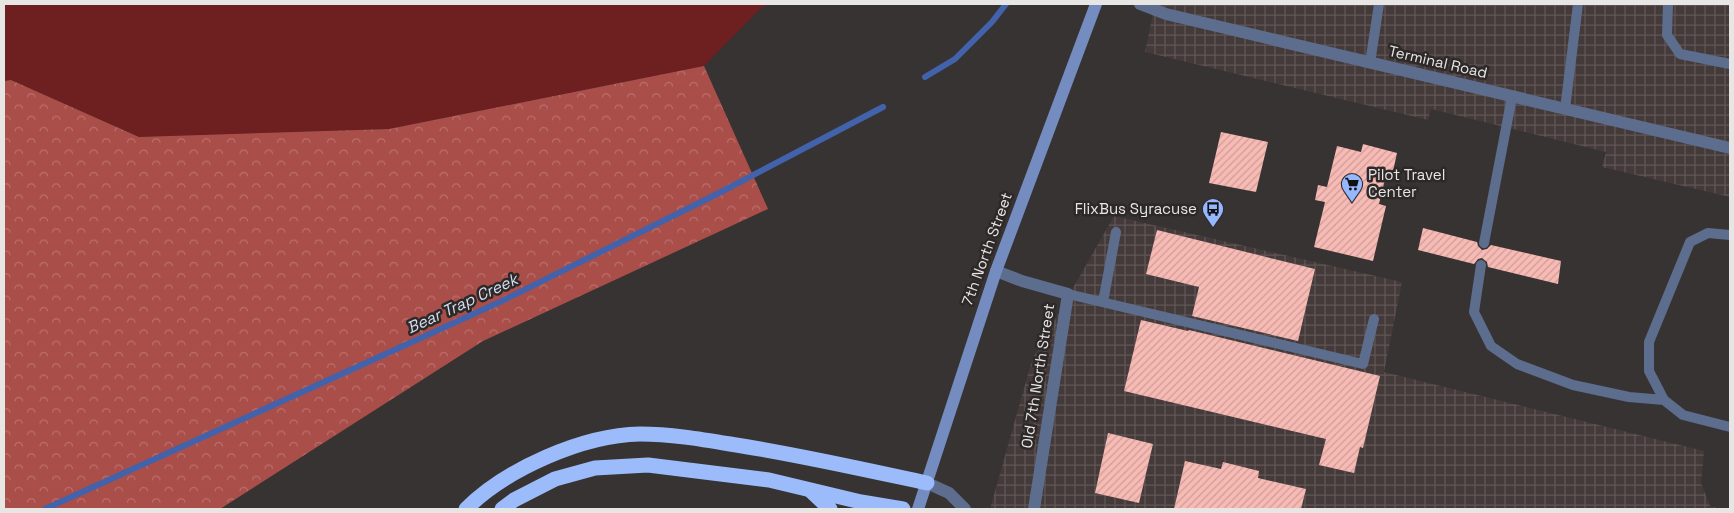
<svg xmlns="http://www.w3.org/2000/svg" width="1734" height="513" viewBox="0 0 1734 513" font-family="'Space Grotesk',sans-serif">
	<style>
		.industrial { fill: url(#industrial-grid) }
		.green { fill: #6e1f1f }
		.forest { fill: url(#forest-crowns) }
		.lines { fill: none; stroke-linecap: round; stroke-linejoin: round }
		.stream { stroke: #4263ab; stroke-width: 6 }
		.building { fill: url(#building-hatch) }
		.lane { stroke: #5d6d8d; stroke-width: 10 }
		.street { stroke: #5d6d8d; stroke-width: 12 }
		.secondary { stroke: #748cc0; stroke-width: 12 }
		.highway { stroke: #9cbbfa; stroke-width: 15 }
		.labels { text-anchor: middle; stroke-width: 5; stroke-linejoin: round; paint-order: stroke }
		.street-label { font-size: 15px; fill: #e8e5e5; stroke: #2d2928 }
		.poi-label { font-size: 15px; fill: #e8e5e5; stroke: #2d2928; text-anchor: start }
		.water-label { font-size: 16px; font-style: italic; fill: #d4def3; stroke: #2d2928 }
	</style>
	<defs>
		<pattern id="industrial-grid" width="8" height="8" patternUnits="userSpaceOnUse" patternTransform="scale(1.25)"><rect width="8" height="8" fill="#453a3a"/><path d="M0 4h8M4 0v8" fill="none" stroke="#605656"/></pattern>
		<pattern id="forest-crowns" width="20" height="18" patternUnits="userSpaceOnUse" patternTransform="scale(1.25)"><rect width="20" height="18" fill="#aa4e4a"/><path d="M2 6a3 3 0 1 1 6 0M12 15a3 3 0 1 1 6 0" fill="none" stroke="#ba706d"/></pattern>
		<pattern id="building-hatch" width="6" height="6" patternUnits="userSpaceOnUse" patternTransform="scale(1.25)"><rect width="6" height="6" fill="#f8bab4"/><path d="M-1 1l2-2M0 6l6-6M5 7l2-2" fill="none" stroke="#cc9d98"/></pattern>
	</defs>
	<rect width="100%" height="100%" fill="#373332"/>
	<path class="industrial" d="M 1155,4 L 1730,4 L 1730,197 L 1602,167 L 1606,152 L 1431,109 L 1428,120 L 1145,52 Z
		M 1114,216 L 1402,282 L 1384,372 L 1704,451 L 1701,483 L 1710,506 L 1721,509 L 990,509 L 1032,360 Z"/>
	<path class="green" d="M 4,4 L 769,4 L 762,7 L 704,66 L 389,129 L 139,137 L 11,80 L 4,81 Z"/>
	<path class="forest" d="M 704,66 L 768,209 L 483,341 L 220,509 L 4,509 L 4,81 L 11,80 L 139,137 L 389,129 Z"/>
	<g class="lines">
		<path class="stream" d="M 925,77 L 955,59 L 992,22 L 1006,4
			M 45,509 L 502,301 L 719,193 L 883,107"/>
	</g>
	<path class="building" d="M 1221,132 L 1268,142 L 1256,192 L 1209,183 Z
		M 1363,144 L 1397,153 L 1392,176 L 1386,175 L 1379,204 L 1386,206 L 1373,261 L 1314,247 L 1325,202 L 1315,200 L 1318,185 L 1327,187 L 1337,146 L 1361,152 Z
		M 1423,228 L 1477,242 L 1478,246 L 1482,250 L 1487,249 L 1491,245 L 1561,261 L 1558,284 L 1488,267 L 1487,262 L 1482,258 L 1478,259 L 1474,264 L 1418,250 Z
		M 1157,230 L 1315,269 L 1298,341 L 1192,316 L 1199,287 L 1146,274 Z
		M 1141,320 L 1188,331 L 1189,330 L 1380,376 L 1363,448 L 1360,447 L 1354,473 L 1319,465 L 1326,439 L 1124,391 Z
		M 1108,433 L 1153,444 L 1139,503 L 1095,493 Z
		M 1185,461 L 1221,469 L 1223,462 L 1259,471 L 1258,478 L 1306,489 L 1301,509 L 1174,509 Z"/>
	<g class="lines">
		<path class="lane" d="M 1668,4 L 1667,35 L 1680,54 L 1730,64
			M 1370,63 L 1379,4
			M 1565,109 L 1578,4
			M 1730,235 L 1708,233 L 1690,242 L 1649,342 L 1649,371 L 1664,400 L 1683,415 L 1730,427
			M 1484,243 L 1512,97
			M 1481,265 L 1474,312 L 1491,346 L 1517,364 L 1573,385 L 1629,397 L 1664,400
			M 1068,294 L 1363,364 L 1374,319
			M 1103,302 L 1116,232"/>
		<path class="street" d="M 1140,4 L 1166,14 L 1730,148
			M 996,271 L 1022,281 L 1068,294 L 1034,509
			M 927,483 L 949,493 L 965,509"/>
		<path class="secondary" d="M 918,509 L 996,271 L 1096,4"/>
		<path class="highway" d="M 810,490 L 830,509
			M 466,509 C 506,469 583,435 640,434 C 670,434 700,439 730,444 C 796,454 862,469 927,483
			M 502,509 L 514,500 L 555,479 L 595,468 L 648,465 L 769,480 L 861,502 L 903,509"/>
	</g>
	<defs>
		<g id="supermarket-pin" transform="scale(1.125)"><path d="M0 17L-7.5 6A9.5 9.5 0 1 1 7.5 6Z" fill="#95b7fd" stroke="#2d2928"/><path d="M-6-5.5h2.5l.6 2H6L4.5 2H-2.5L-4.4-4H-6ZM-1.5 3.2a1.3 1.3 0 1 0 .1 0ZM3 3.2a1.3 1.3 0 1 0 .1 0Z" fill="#111"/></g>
		<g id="bus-pin" transform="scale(1.125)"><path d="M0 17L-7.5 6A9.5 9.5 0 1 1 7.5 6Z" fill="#95b7fd" stroke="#2d2928"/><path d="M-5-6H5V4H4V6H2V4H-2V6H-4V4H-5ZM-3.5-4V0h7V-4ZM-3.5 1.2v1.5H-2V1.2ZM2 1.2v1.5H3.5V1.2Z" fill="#111"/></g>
	</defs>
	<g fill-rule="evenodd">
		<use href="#supermarket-pin" x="1352" y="184"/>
		<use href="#bus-pin" x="1213" y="209"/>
	</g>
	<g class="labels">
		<g class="street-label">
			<text transform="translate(1438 62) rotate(13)" y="5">Terminal Road</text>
			<text transform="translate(987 249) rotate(-70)" y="5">7th North Street</text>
			<text transform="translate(1038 376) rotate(-81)" y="5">Old 7th North Street</text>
		</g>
		<g class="poi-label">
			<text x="1368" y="180">Pilot Travel<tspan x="1368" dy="17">Center</tspan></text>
			<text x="1197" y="214" text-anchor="end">FlixBus Syracuse</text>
		</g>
		<g class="water-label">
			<text transform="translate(462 303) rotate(-25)" y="6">Bear Trap Creek</text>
		</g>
	</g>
	<rect width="1734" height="513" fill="none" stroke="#e8e5e5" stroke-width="10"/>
</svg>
